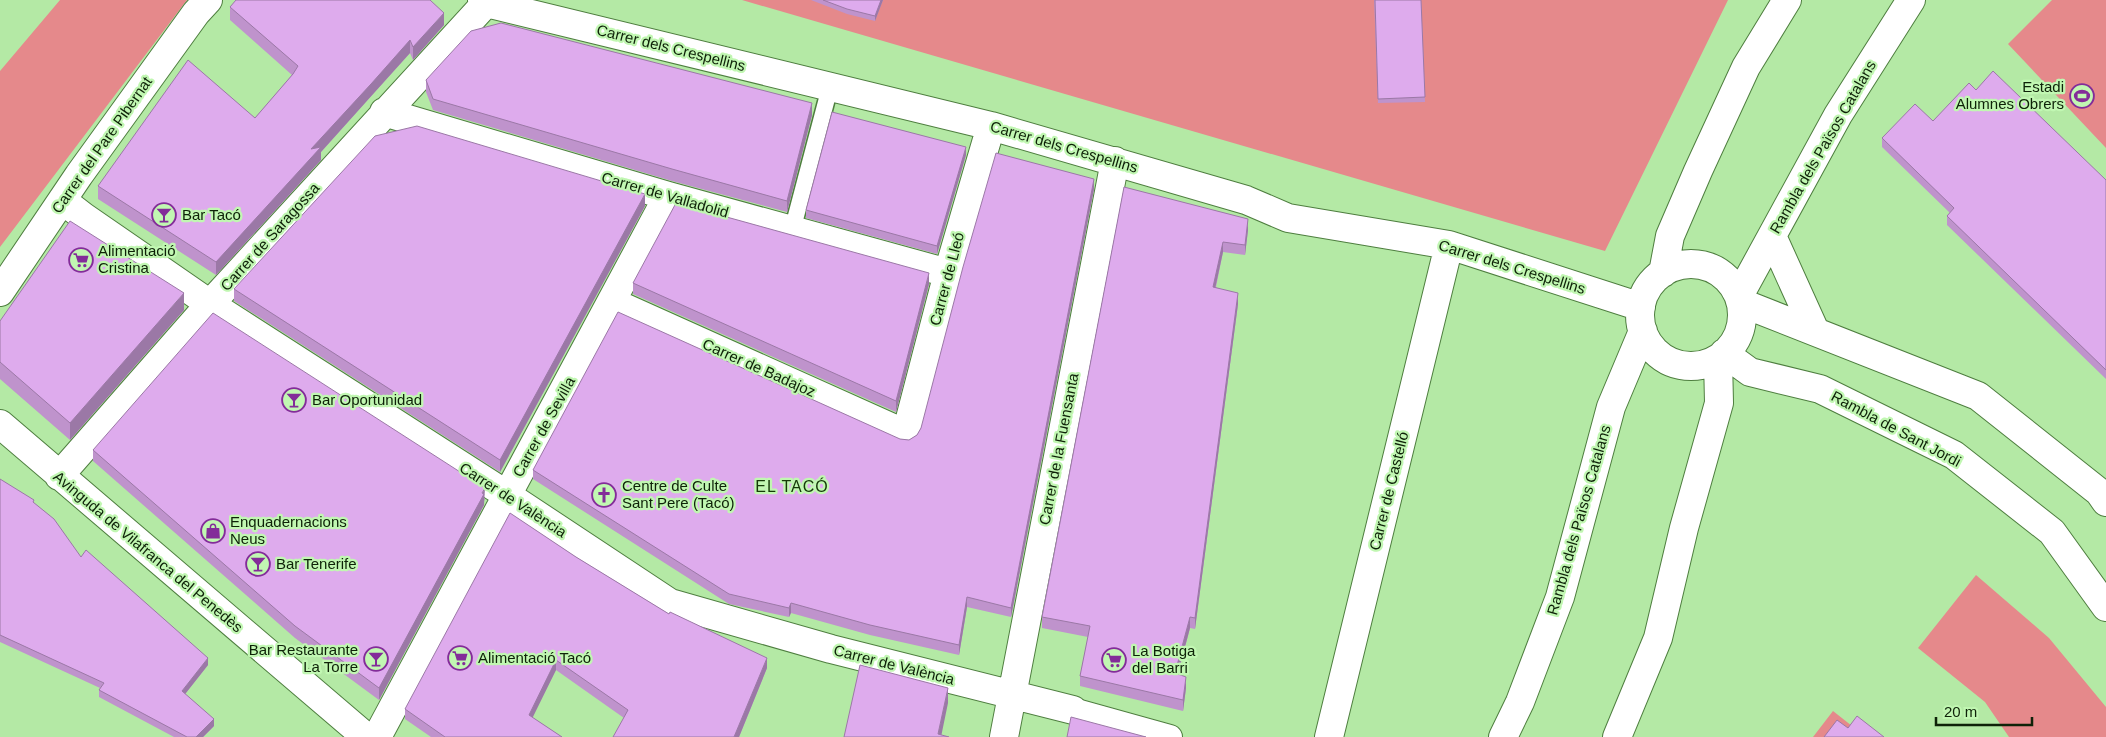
<svg xmlns="http://www.w3.org/2000/svg" width="2106" height="737" viewBox="0 0 2106 737" font-family="Helvetica,sans-serif">
	<style>
		.green { fill: #e5898b }
		.lines { fill: none; stroke-linecap: round; stroke-linejoin: round }
		.service-casing { stroke: #4e7e3f; stroke-width: 19 }
		.pedestrian-casing { stroke: #4e7e3f; stroke-width: 26 }
		.minor-casing { stroke: #4e7e3f; stroke-width: 30 }
		.service { stroke: #fff; stroke-width: 16 }
		.pedestrian { stroke: #fff; stroke-width: 24 }
		.minor { stroke: #fff; stroke-width: 28 }
		.wall { fill: #bf93cc }
		.shaded-wall { fill: #9b78a6 }
		.building { fill: #deabed; stroke: #9b78a6 }
		.labels { text-anchor: middle; stroke-width: 4.5; stroke-linejoin: round; paint-order: stroke }
		.street-label { font-size: 15px; fill: #0e2208; stroke: #c1f7b2 }
		.poi-label { font-size: 15px; fill: #0e2208; stroke: #c1f7b2; text-anchor: start }
		.neighbourhood-label { font-size: 16px; letter-spacing: 1px; fill: #153908; stroke: #c1f7b2 }
	</style>
	<rect width="100%" height="100%" fill="#b4e9a5"/>
	<path class="green" d="M 60,0 L 187,0 L 0,247 L 0,71 Z
		M 742,0 L 1728,0 L 1605,251 Z
		M 2052,0 L 2106,0 L 2106,148 L 2008,44 Z
		M 1976,575 L 2049,638 L 2106,707 L 2106,737 L 2009,737 L 1985,702 L 1918,648 Z
		M 1833,711 L 1866,737 L 1813,737 Z"/>
	<g class="lines">
		<g class="service-casing">
			<path id="service" d="M 792,231 L 830,87"/>
		</g>
		<g class="pedestrian-casing">
			<path id="pedestrian" d="M 1073,710 L 1170,737"/>
		</g>
		<g class="minor-casing">
			<path id="minor" d="M 482,0 L 486,3 L 991,126 L 1246,200 L 1288,218 L 1449,245 L 1641,307
				M 384,112 L 668,196 L 948,273
				M 62,200 L 84,217 L 210,304 L 507,495 L 670,603 L 831,649 L 1073,710
				M 1772,236 L 1815,331
				M1640 315a51 51 0 1 1 102 0a51 51 0 1 1-102 0Z
				M 1663,273 L 1670,236 L 1698,171 L 1746,67 L 1787,0
				M 0,292 L 79,175 L 196,13 L 208,0
				M 1739,296 L 1838,115 L 1911,0
				M 1740,300 L 1742,303 L 1978,396 L 2099,492 L 2106,502
				M 612,302 L 906,434 L 948,273 L 991,126
				M 1724,353 L 1750,372 L 1820,389 L 1954,455 L 2052,532 L 2106,607
				M 0,424 L 366,737
				M 59,476 L 210,304 L 486,3
				M 377,737 L 668,196
				M 1004,737 L 1115,161
				M 1329,737 L 1449,245
				M 1503,737 L 1520,702 L 1560,597 L 1611,407 L 1643,331
				M 1617,737 L 1658,638 L 1684,528 L 1719,403 L 1718,359"/>
		</g>
		<use href="#service" class="service"/>
		<use href="#pedestrian" class="pedestrian"/>
		<use href="#minor" class="minor"/>
	</g>
	<path class="wall" d="M 811,0 L 883,0 L 875,21 L 847,14 Z
		M 1374,0 L 1421,0 L 1425,102 L 1378,103 Z
		M 230,7 L 444,25 L 413,60 L 410,53 L 371,96 L 321,152 L 321,160 L 216,275 L 98,199 L 98,186 L 255,118 L 292,75 L 230,20 Z
		M 426,80 L 812,115 L 787,212 L 672,181 L 433,110 L 426,92 Z
		M 1976,90 L 2106,180 L 2106,379 L 1947,225 L 1947,216 L 1950,213 L 1882,147 L 1882,138 L 1933,121 Z
		M 966,155 L 937,254 L 806,218 L 806,210 Z
		M 1124,187 L 1248,230 L 1245,255 L 1223,252 L 1216,287 L 1238,304 L 1195,629 L 1190,628 L 1178,674 L 1186,688 L 1183,711 L 1080,686 L 1080,676 L 1088,637 L 1042,628 L 1042,617 Z
		M 1094,189 L 1011,617 L 967,607 L 959,655 L 870,635 L 791,613 L 789,617 L 729,604 L 533,479 L 533,470 L 900,439 L 909,440 L 917,435 L 921,428 Z
		M 645,206 L 500,472 L 234,301 L 234,289 Z
		M 633,283 L 929,284 L 896,412 L 633,294 Z
		M 184,310 L 70,440 L 0,379 L 0,321 Z
		M 93,450 L 485,499 L 484,501 L 484,505 L 379,700 L 295,638 L 93,461 Z
		M 0,479 L 34,503 L 81,557 L 208,665 L 185,694 L 214,726 L 203,737 L 174,737 L 99,697 L 99,690 L 100,688 L 0,642 Z
		M 576,557 L 669,614 L 767,668 L 739,737 L 613,737 L 624,718 L 556,670 L 532,717 L 562,737 L 431,737 L 405,719 L 405,709 Z"/>
	<path class="shaded-wall" d="M 881,0 L 883,0 L 875,21 L 875,16 Z
		M 444,13 L 444,25 L 413,60 L 413,47 Z
		M 410,40 L 410,53 L 321,152 L 321,160 L 216,275 L 216,262 L 311,149 Z
		M 812,103 L 812,115 L 787,212 L 787,201 Z
		M 966,147 L 966,155 L 937,254 L 937,246 Z
		M 1094,179 L 1094,189 L 1011,617 L 1011,608 Z
		M 645,194 L 645,206 L 500,472 L 500,460 Z
		M 1248,219 L 1248,230 L 1245,255 L 1245,245 Z
		M 1223,242 L 1223,252 L 1213,298 L 1213,287 Z
		M 929,273 L 929,284 L 896,412 L 896,401 Z
		M 184,293 L 184,310 L 70,440 L 70,423 Z
		M 1238,293 L 1238,304 L 1195,629 L 1195,618 Z
		M 485,488 L 484,505 L 379,700 L 379,688 Z
		M 967,597 L 967,607 L 959,655 L 959,645 Z
		M 791,603 L 791,613 L 789,617 L 789,608 Z
		M 1190,617 L 1190,628 L 1175,684 L 1175,673 Z
		M 208,658 L 208,665 L 182,698 L 182,691 Z
		M 767,658 L 767,668 L 739,737 L 734,737 Z
		M 556,660 L 556,670 L 529,725 L 529,715 Z
		M 1186,677 L 1186,688 L 1183,711 L 1183,700 Z
		M 948,688 L 948,703 L 941,737 L 938,734 Z
		M 214,719 L 214,726 L 203,737 L 196,737 Z"/>
	<path class="building" d="M 236,0 L 430,0 L 444,13 L 413,47 L 410,40 L 371,84 L 311,149 L 321,147 L 216,262 L 98,186 L 188,60 L 255,118 L 293,74 L 298,66 L 230,7 Z
		M 823,0 L 881,0 L 875,16 L 847,9 Z
		M 1375,0 L 1421,0 L 1425,97 L 1378,99 Z
		M 501,23 L 812,103 L 787,201 L 672,169 L 433,99 L 426,80 L 471,31 Z
		M 1993,71 L 2106,180 L 2106,370 L 1947,216 L 1954,208 L 1882,138 L 1915,104 L 1933,121 L 1969,83 L 1976,90 Z
		M 832,112 L 966,147 L 937,246 L 806,210 Z
		M 417,126 L 645,194 L 500,460 L 234,289 L 375,136 Z
		M 996,153 L 1094,179 L 1011,608 L 967,597 L 959,645 L 870,625 L 791,603 L 789,608 L 729,594 L 533,470 L 618,312 L 900,439 L 909,440 L 917,435 L 921,428 L 963,267 Z
		M 1124,187 L 1248,219 L 1245,245 L 1223,242 L 1213,287 L 1238,293 L 1195,618 L 1190,617 L 1175,673 L 1186,677 L 1183,700 L 1080,676 L 1090,626 L 1042,617 Z
		M 676,203 L 929,273 L 896,401 L 633,283 Z
		M 70,221 L 184,293 L 70,423 L 0,362 L 0,321 Z
		M 213,313 L 485,488 L 482,493 L 484,494 L 379,688 L 295,626 L 93,450 Z
		M 0,479 L 34,500 L 33,502 L 54,519 L 81,557 L 86,550 L 208,658 L 182,691 L 214,719 L 196,737 L 187,737 L 99,690 L 104,683 L 0,635 Z
		M 510,513 L 576,557 L 669,614 L 670,612 L 767,658 L 734,737 L 613,737 L 628,710 L 556,660 L 529,715 L 562,737 L 445,737 L 405,709 Z
		M 860,665 L 948,688 L 938,734 L 949,737 L 844,737 Z
		M 1857,716 L 1884,737 L 1824,737 L 1837,720 L 1848,728 Z
		M 1071,717 L 1146,737 L 1067,737 Z"/>
	<defs>
		<g id="stadium-ring" transform="scale(1.25)"><circle r="9.5" fill="#c1f7b2" stroke="#832c99" stroke-width="1.5"/><path d="M0-5a6.5 5 0 1 0 0 10a6.5 5 0 1 0 0-10ZM-3.5-1.8h7v3.6h-7Z" fill="#832c99"/></g>
		<g id="bar-ring" transform="scale(1.25)"><circle r="9.5" fill="#c1f7b2" stroke="#832c99" stroke-width="1.5"/><path d="M-6-5H6L.8 .8V4.5H3.5V6h-7V4.5H-.8V.8Z" fill="#832c99"/></g>
		<g id="supermarket-ring" transform="scale(1.25)"><circle r="9.5" fill="#c1f7b2" stroke="#832c99" stroke-width="1.5"/><path d="M-6-5.5h2.5l.6 2H6L4.5 2H-2.5L-4.4-4H-6ZM-1.5 3.2a1.3 1.3 0 1 0 .1 0ZM3 3.2a1.3 1.3 0 1 0 .1 0Z" fill="#832c99"/></g>
		<g id="church-ring" transform="scale(1.25)"><circle r="9.5" fill="#c1f7b2" stroke="#832c99" stroke-width="1.5"/><path d="M-1.2-6h2.4v3.5h3.3v2.4h-3.3V6h-2.4V-.1h-3.3v-2.4h3.3Z" fill="#832c99"/></g>
		<g id="shop-ring" transform="scale(1.25)"><circle r="9.5" fill="#c1f7b2" stroke="#832c99" stroke-width="1.5"/><path d="M-5-2.5h2.3a2.7 3.5 0 0 1 5.4 0H5L5.5 6h-11ZM-1.5-2.5h3a1.5 2.3 0 0 0-3 0Z" fill="#832c99"/></g>
	</defs>
	<g fill-rule="evenodd">
		<use href="#stadium-ring" x="2082" y="96"/>
		<use href="#bar-ring" x="164" y="215"/>
		<use href="#supermarket-ring" x="81" y="260"/>
		<use href="#bar-ring" x="294" y="400"/>
		<use href="#church-ring" x="604" y="495"/>
		<use href="#shop-ring" x="213" y="531"/>
		<use href="#bar-ring" x="258" y="564"/>
		<use href="#supermarket-ring" x="460" y="658"/>
		<use href="#bar-ring" x="376" y="659"/>
		<use href="#supermarket-ring" x="1114" y="660"/>
	</g>
	<g class="labels">
		<g class="street-label">
			<text transform="translate(671 48) rotate(14)" y="5">Carrer dels Crespellins</text>
			<text transform="translate(102 145) rotate(-55)" y="5">Carrer del Pare Pibernat</text>
			<text transform="translate(1064 147) rotate(16)" y="5">Carrer dels Crespellins</text>
			<text transform="translate(1823 147) rotate(-60)" y="5">Rambla dels Països Catalans</text>
			<text transform="translate(665 195) rotate(16)" y="5">Carrer de Valladolid</text>
			<text transform="translate(270 237) rotate(-48)" y="5">Carrer de Saragossa</text>
			<text transform="translate(1512 267) rotate(17)" y="5">Carrer dels Crespellins</text>
			<text transform="translate(947 279) rotate(-75)" y="5">Carrer de Lleó</text>
			<text transform="translate(759 368) rotate(24)" y="5">Carrer de Badajoz</text>
			<text transform="translate(544 427) rotate(-61)" y="5">Carrer de Sevilla</text>
			<text transform="translate(1896 429) rotate(28)" y="5">Rambla de Sant Jordi</text>
			<text transform="translate(1059 449) rotate(-79)" y="5">Carrer de la Fuensanta</text>
			<text transform="translate(1389 491) rotate(-76)" y="5">Carrer de Castelló</text>
			<text transform="translate(513 500) rotate(33)" y="5">Carrer de València</text>
			<text transform="translate(1579 520) rotate(-74)" y="5">Rambla dels Països Catalans</text>
			<text transform="translate(148 552) rotate(40)" y="5">Avinguda de Vilafranca del Penedès</text>
			<text transform="translate(894 665) rotate(14)" y="5">Carrer de València</text>
		</g>
		<g class="poi-label">
			<text x="2064" y="92" text-anchor="end">Estadi<tspan x="2064" dy="17">Alumnes Obrers</tspan></text>
			<text x="182" y="220">Bar Tacó</text>
			<text x="98" y="256">Alimentació<tspan x="98" dy="17">Cristina</tspan></text>
			<text x="312" y="405">Bar Oportunidad</text>
			<text x="622" y="491">Centre de Culte<tspan x="622" dy="17">Sant Pere (Tacó)</tspan></text>
			<text x="230" y="527">Enquadernacions<tspan x="230" dy="17">Neus</tspan></text>
			<text x="276" y="569">Bar Tenerife</text>
			<text x="358" y="655" text-anchor="end">Bar Restaurante<tspan x="358" dy="17">La Torre</tspan></text>
			<text x="1132" y="656">La Botiga<tspan x="1132" dy="17">del Barri</tspan></text>
			<text x="478" y="663">Alimentació Tacó</text>
		</g>
		<g class="neighbourhood-label">
			<text x="792" y="492">EL TACÓ</text>
		</g>
	</g>
	<path d="M1936 717v8h96v-8" fill="none" stroke="#0e2208" stroke-width="2.5"/>
	<text x="1944" y="717" font-size="15" fill="#0e2208" stroke="#c1f7b2" stroke-width="4" paint-order="stroke">20 m</text>
</svg>
